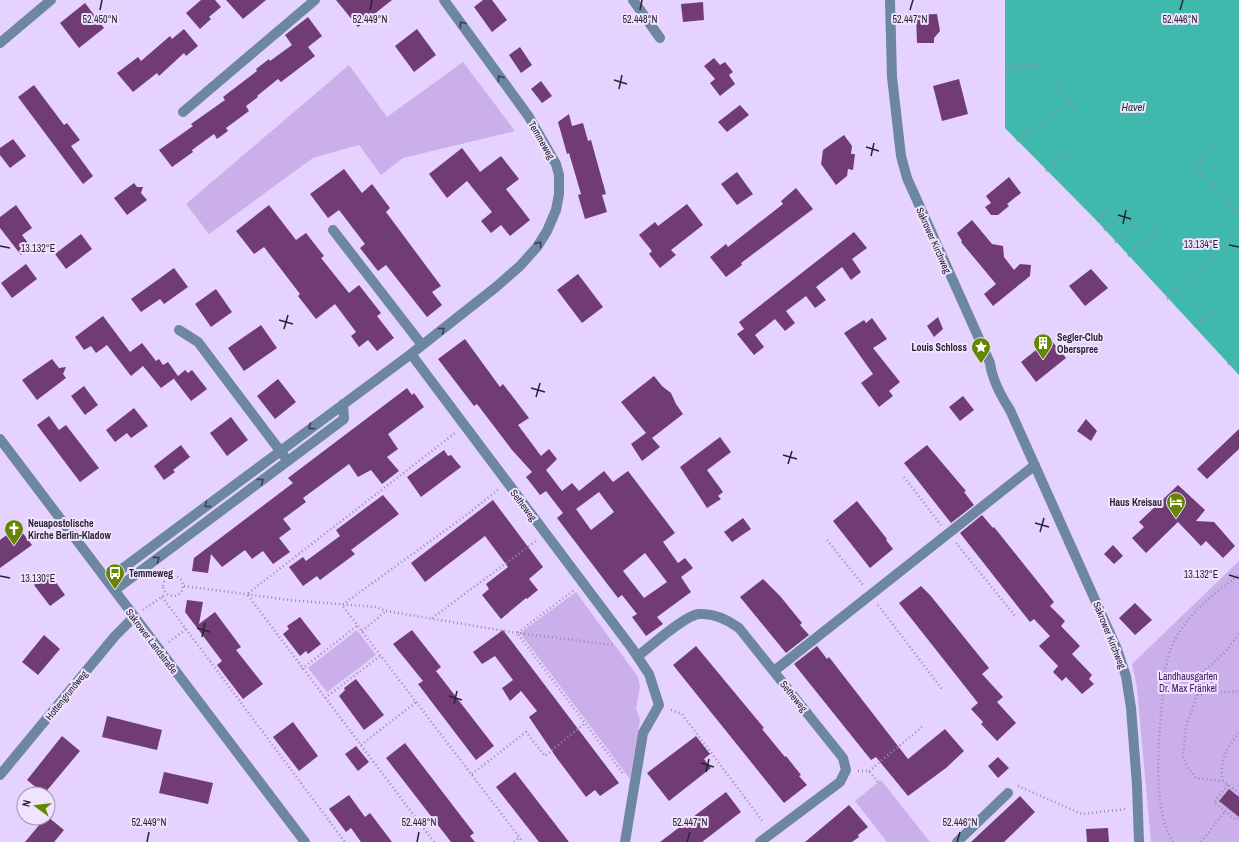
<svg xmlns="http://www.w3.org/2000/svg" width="1239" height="842" viewBox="0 0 1239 842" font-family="'Archivo Narrow',sans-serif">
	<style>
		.green { fill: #cbafeb }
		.water { fill: #3fb9ac }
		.building { fill: #713c74; fill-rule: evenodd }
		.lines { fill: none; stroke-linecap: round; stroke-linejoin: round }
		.path { stroke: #9a8cac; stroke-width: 2.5; stroke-dasharray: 1 3; stroke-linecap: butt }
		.minor { stroke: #6c879f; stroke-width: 10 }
		.oneway { stroke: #3e4153 }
		.ticks { fill: none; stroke: #2a2333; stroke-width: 1.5 }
		.labels { text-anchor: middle; stroke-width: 4; stroke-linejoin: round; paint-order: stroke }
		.street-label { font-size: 10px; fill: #2a2333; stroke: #efe3fe }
		.poi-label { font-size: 10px; font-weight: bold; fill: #2a2333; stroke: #efe3fe; text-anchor: start }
		.park-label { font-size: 10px; fill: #431368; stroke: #efe3fe }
		.water-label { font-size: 11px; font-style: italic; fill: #1b302d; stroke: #efe3fe }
		.ticks-label { font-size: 10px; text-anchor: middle; fill: #2a2333; stroke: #efe3fe; stroke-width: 4; stroke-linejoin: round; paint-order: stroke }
	</style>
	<rect width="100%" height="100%" fill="#e6d2fe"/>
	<path class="green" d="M 463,62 L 515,131 L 403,158 L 381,175 L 359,145 L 313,158 L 209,234 L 186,204 L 349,65 L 387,117 Z
		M 1239,561 L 1239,842 L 1151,842 L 1137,688 L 1132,664 Z
		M 576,592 L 638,677 L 640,687 L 636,708 L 640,720 L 630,779 L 520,633 Z
		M 357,630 L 376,655 L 327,692 L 308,668 Z
		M 881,780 L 930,842 L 887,842 L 855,801 Z"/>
	<path class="water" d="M 1005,0 L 1239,0 L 1239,375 L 1097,221 L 1005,128 Z"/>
	<path class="building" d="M 201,0 L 215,0 L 221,7 L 209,17 L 211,19 L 200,29 L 186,13 Z
		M 226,0 L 266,0 L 243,19 Z
		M 336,0 L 392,0 L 358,27 Z
		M 483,0 L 492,0 L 507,20 L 492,32 L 474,7 Z
		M 703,2 L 704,20 L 683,22 L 681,4 Z
		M 85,3 L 104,28 L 79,48 L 60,23 Z
		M 937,14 L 940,31 L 934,38 L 934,43 L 917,43 L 916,15 Z
		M 308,17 L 322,36 L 308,47 L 315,56 L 281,82 L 278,79 L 257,96 L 258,97 L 246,106 L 249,111 L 226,128 L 228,131 L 217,139 L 214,134 L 192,150 L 193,152 L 172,167 L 159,150 L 193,126 L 191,124 L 225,100 L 223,97 L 257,71 L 256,69 L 269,59 L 270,61 L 292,45 L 285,35 Z
		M 184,29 L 198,46 L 186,56 L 184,53 L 159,76 L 157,73 L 133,92 L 117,73 L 138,57 L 141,61 L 170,36 L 172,39 Z
		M 417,29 L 436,55 L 414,72 L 395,46 Z
		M 520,47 L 532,65 L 521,73 L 509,55 Z
		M 714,58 L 720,65 L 725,62 L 733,72 L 729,75 L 735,84 L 720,96 L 710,83 L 715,79 L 704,66 Z
		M 959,79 L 968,114 L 942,121 L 933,86 Z
		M 541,81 L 552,96 L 542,103 L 531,89 Z
		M 34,85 L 64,125 L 67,123 L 80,140 L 71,146 L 93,176 L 83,184 L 18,97 Z
		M 740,105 L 749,115 L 727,132 L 718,122 Z
		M 569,114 L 572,126 L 583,123 L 588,141 L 591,140 L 606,194 L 602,195 L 607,212 L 585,219 L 578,195 L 581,194 L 569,153 L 567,154 L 558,122 Z
		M 844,135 L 852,146 L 851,154 L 855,154 L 853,170 L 848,169 L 847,176 L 836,185 L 821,164 L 823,150 Z
		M 13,139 L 26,156 L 10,168 L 0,155 L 0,148 Z
		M 462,148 L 480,172 L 501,156 L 519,179 L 506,189 L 530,220 L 510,236 L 501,225 L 491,233 L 481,221 L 492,212 L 467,181 L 447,198 L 429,174 Z
		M 344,169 L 362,193 L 372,184 L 390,208 L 386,212 L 441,286 L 432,292 L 442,305 L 427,317 L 386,265 L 378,271 L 360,248 L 365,244 L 339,210 L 328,218 L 310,194 Z
		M 737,172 L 753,194 L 737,205 L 721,184 Z
		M 1009,177 L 1021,193 L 1007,204 L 1009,206 L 998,215 L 991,215 L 985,207 L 991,203 L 986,196 Z
		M 134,183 L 137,187 L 143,187 L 141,193 L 147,200 L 127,215 L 114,198 Z
		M 796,188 L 813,209 L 741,263 L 742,265 L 726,277 L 710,257 L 726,244 L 728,247 L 783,204 L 781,201 Z
		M 687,204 L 703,225 L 671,250 L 676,255 L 660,268 L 649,254 L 652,251 L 639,235 L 655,222 L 658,226 Z
		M 16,205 L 32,228 L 22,235 L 31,247 L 21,255 L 0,228 L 0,217 Z
		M 269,205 L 296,240 L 306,233 L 324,256 L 321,258 L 349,293 L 359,285 L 381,313 L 377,316 L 394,338 L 377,351 L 368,340 L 359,347 L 351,336 L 356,332 L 335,304 L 316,319 L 298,296 L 300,294 L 264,247 L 254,254 L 236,231 Z
		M 972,220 L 992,244 L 1003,246 L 1004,257 L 1014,270 L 1020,264 L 1031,265 L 1030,276 L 993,306 L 984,294 L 996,284 L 961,242 L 962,241 L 957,233 Z
		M 854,232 L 867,248 L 852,259 L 861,272 L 851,280 L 842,267 L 816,287 L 826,300 L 815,308 L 806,296 L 786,311 L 795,323 L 785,331 L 775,319 L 755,335 L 764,347 L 754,355 L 737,334 L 744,329 L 739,322 Z
		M 81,234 L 92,249 L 66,269 L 55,254 Z
		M 26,264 L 37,279 L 12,298 L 1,283 Z
		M 174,268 L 188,287 L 164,304 L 160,299 L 141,312 L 131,299 Z
		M 1091,269 L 1108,288 L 1085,306 L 1069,286 Z
		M 578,274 L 603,307 L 582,323 L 557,290 Z
		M 216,289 L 232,312 L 211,327 L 195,304 Z
		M 103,316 L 130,352 L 142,343 L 156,361 L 159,359 L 163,365 L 168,362 L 178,376 L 185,370 L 188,373 L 192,370 L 207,389 L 191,401 L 174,379 L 176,377 L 161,388 L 143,366 L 131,376 L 107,345 L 96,353 L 91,346 L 84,350 L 75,337 Z
		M 938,317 L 943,329 L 934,337 L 927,326 Z
		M 872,318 L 887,339 L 873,348 L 900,382 L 889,391 L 893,396 L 879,407 L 861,383 L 873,374 L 844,333 L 864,320 L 866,323 Z
		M 261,325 L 277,348 L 244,371 L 228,348 Z
		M 465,339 L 500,387 L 503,384 L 529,418 L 518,425 L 541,456 L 549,449 L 557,459 L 546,470 L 562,491 L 572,483 L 579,491 L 604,471 L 613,482 L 628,471 L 675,533 L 663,542 L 678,563 L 685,558 L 693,568 L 681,577 L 691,592 L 657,617 L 663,624 L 646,636 L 632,617 L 637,614 L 622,595 L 618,598 L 557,518 L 563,513 L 546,491 L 540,495 L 526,477 L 532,472 L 512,450 L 477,404 L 474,406 L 438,359 ZM 599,492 L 614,512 L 591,530 L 576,509 ZM 645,553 L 667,582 L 644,598 L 623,571 Z
		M 1050,339 L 1066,358 L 1036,382 L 1021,362 Z
		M 52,359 L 59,368 L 66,367 L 63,374 L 66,378 L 37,400 L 22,380 Z
		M 654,376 L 662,386 L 671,393 L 676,404 L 683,414 L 652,438 L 660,447 L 642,461 L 631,444 L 646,433 L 621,402 Z
		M 278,379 L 296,402 L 275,419 L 257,396 Z
		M 84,386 L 98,405 L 85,415 L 71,396 Z
		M 407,388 L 412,395 L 414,393 L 424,407 L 388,434 L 398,449 L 387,457 L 399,471 L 382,484 L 371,470 L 358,477 L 349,464 L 303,498 L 306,502 L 283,519 L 291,529 L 279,538 L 290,552 L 273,564 L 263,551 L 252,559 L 245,550 L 222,567 L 211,554 L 208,573 L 192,571 L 194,558 L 293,483 L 288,478 Z
		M 963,396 L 974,410 L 960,421 L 949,407 Z
		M 134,408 L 148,426 L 131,438 L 127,433 L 115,442 L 106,430 Z
		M 49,416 L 59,430 L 66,425 L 99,468 L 80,482 L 37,425 Z
		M 231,417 L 248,440 L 227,456 L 210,433 Z
		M 1086,419 L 1097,431 L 1091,441 L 1077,431 Z
		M 1239,429 L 1239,449 L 1207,479 L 1197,469 Z
		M 720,437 L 731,452 L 707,470 L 723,492 L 718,496 L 721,499 L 707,508 L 680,467 Z
		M 181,445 L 190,457 L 173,470 L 175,472 L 164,480 L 154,466 Z
		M 927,445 L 966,491 L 964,492 L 974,505 L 951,523 L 904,463 Z
		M 444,450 L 448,456 L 451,455 L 461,467 L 421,497 L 407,477 Z
		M 1178,485 L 1205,510 L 1196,521 L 1214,522 L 1235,546 L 1223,558 L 1206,541 L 1201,546 L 1178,522 L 1146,553 L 1132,538 L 1144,527 L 1139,522 Z
		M 383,495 L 399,514 L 351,550 L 355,554 L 320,580 L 317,576 L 303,586 L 289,567 L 303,557 L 306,561 L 340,536 L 336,530 Z
		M 493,500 L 543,567 L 529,579 L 538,590 L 527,599 L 526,598 L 501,619 L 482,595 L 489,589 L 486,584 L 508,567 L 485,536 L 425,582 L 411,563 Z
		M 857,501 L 887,539 L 886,540 L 893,549 L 870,568 L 833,521 Z
		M 982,515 L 993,528 L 994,527 L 1054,602 L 1050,606 L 1065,621 L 1061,626 L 1080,646 L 1072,654 L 1092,675 L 1089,679 L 1094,684 L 1082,694 L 1066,677 L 1062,681 L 1053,672 L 1058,666 L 1039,646 L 1050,636 L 1034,619 L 1030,622 L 960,533 Z
		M 743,518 L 751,529 L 732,542 L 724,532 Z
		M 16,528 L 20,533 L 22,532 L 32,545 L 0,568 L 0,540 Z
		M 1113,545 L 1123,556 L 1114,564 L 1104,554 Z
		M 50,574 L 65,595 L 50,606 L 34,585 Z
		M 763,579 L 780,596 L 802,623 L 800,625 L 809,635 L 786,653 L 740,597 Z
		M 921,586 L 930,595 L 989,668 L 982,674 L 1003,697 L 997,702 L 1016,723 L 997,741 L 981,724 L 983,722 L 971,709 L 978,703 L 899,603 Z
		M 187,600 L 203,602 L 199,624 L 215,612 L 241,647 L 236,650 L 263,684 L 243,699 L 217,665 L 222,661 L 185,612 Z
		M 1135,603 L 1152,620 L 1135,635 L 1119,618 Z
		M 300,617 L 321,644 L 308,654 L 306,651 L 300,656 L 283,634 L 289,629 L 287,626 Z
		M 412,630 L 441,667 L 436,671 L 494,746 L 476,760 L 418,684 L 423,681 L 393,644 Z
		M 503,630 L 619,783 L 600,796 L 595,790 L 586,797 L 556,757 L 529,717 L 537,711 L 521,691 L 510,701 L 502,688 L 513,680 L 495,656 L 482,664 L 473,652 Z
		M 44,635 L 60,649 L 38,675 L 22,662 Z
		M 696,646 L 764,728 L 762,729 L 785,757 L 786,756 L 801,775 L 799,776 L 807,785 L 784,803 L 673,665 Z
		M 817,646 L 827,659 L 829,657 L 908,759 L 945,729 L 964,751 L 946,768 L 908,796 L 876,757 L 871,760 L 794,664 Z
		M 356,679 L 384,715 L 364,730 L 339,696 L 345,690 L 344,688 Z
		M 107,716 L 162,730 L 157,750 L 102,737 Z
		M 293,722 L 318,756 L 299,771 L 273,737 Z
		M 62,736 L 80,751 L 44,794 L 27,780 Z
		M 696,736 L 710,754 L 704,759 L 711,768 L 669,801 L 647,773 Z
		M 405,743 L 474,833 L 470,836 L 475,842 L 451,842 L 386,758 Z
		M 356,746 L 369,762 L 358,771 L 345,754 Z
		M 998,757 L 1009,768 L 998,778 L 988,766 Z
		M 164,772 L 213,783 L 208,804 L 159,793 Z
		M 515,772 L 569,842 L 539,842 L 496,787 Z
		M 1229,789 L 1239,797 L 1239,817 L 1219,801 Z
		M 726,792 L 741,812 L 702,842 L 660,842 Z
		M 349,795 L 365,817 L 370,813 L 392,842 L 361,842 L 351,828 L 346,832 L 329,809 Z
		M 1020,796 L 1035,812 L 1004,842 L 971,842 Z
		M 849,805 L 868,827 L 858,835 L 859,837 L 852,842 L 805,842 Z
		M 48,817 L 64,830 L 54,842 L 25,842 L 45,818 Z
		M 1108,828 L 1109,842 L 1087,842 L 1086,829 Z"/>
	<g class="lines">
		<path class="path" d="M 1005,15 L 1040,15
			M 1006,68 L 1046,64
			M 1056,86 L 1069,102
			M 1017,141 L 1069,102 L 1077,114
			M 1216,147 L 1195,167 L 1239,214
			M 1046,171 L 1065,154
			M 1097,221 L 1114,205
			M 1104,230 L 1122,215
			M 1115,242 L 1141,222
			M 1128,256 L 1157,232
			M 1167,299 L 1239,232
			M 1194,326 L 1215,309
			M 1228,364 L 1239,353
			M 904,477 L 941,525
			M 498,490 L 465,516 L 342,605 L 523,842
			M 827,540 L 863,585
			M 956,543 L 1016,617
			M 163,569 L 168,577
			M163 586a10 10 0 1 1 20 0a10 10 0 1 1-20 0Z
			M 184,586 L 289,600 L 376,607 L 386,611 L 511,632 L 614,645
			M 573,591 L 517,633 L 624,775
			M 162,597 L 345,842
			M 878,605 L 942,689
			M 143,610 L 166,594
			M 432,618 L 536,541
			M 362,631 L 386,611
			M 1239,634 L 1226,651 L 1203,672 L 1199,681 L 1197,695 L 1186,727 L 1183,757 L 1188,768 L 1196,778 L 1223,781 L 1239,793
			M 169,642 L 186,629
			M 302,669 L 357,626
			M 1197,695 L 1212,692 L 1235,692 L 1239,690
			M 325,698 L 380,656
			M 671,710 L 682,714 L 764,823
			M 361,745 L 416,702
			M 858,771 L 869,771 L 878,782
			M 869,771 L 922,727
			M 472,774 L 526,732 L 545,756 L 585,723
			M 1223,781 C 1218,761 1228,748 1239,732
			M 1228,785 L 1214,802 L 1236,820 L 1239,816
			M 1018,786 L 1082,814 L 1126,809
			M 434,842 L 247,594 L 455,433
			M 514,842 L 520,837
			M 1173,842 C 1151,808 1159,734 1163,695 C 1164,684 1164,672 1167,662 C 1169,651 1174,640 1180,631 C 1194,608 1219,591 1239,574
			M 1201,842 L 1225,811"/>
		<path class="minor" d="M 633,0 L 660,38
			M 890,0 L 892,77 L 901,156 L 907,178 L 990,363 C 992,379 1001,396 1010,410 L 1117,649 L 1126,676 L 1131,708 L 1137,785 L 1139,842
			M 0,43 L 51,0
			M 183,112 L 315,0
			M 333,230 L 422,345
			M 179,330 L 198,342 L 284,456
			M 411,354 L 631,647 L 649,674 L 659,705 L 643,733 L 625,842
			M 0,439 L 305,842
			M 107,580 L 411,354 L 496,287 L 520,266 L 537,247 L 547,231 L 556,210 L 559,194 L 559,175 L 556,164 L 529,117 L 444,0
			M 115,590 L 344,419 L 343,404
			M 638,656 C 650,647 685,615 699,614 C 714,613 727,619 739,628 L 843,758 L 846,770 L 840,782 L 760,842
			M 774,671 L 1035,465
			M 0,775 L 115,636 L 134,617
			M 957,842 L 1008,793"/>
	</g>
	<defs><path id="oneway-chevron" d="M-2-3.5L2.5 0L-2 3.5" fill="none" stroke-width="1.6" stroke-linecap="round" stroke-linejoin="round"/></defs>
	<g class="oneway">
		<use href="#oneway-chevron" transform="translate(462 24) rotate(-126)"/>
		<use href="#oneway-chevron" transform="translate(500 78) rotate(-126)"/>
		<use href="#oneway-chevron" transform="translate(539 244) rotate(-55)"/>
		<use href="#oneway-chevron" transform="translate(442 330) rotate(-38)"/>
		<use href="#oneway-chevron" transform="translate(311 427) rotate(143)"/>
		<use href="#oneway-chevron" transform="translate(261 481) rotate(-37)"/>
		<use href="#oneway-chevron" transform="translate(207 505) rotate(143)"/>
		<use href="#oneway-chevron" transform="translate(157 559) rotate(-37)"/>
	</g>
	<path class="ticks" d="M 100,10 L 102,0M 370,10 L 372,0M 640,10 L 642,0M 910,10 L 913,0M 1180,10 L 1183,0M 614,80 L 627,84M 619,89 L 622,75M 866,147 L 879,151M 871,156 L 874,143M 1118,215 L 1131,219M 1123,224 L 1126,210M 1229,245 L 1239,247M 0,246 L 10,248M 279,320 L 293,324M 284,329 L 288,315M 531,388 L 545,392M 536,397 L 540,383M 783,455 L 797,459M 788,464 L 792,451M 1035,523 L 1049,527M 1040,532 L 1044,518M 1229,575 L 1239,578M 0,576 L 10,578M 197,628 L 210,632M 202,637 L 205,623M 449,696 L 462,700M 454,704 L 457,691M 701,763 L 714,767M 706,772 L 709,759M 147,842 L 149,832M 417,842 L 419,832M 687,842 L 690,832M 957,842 L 960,832"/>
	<defs>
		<g id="building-pin" transform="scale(1)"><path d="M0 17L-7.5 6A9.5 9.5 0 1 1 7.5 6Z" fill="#658603" stroke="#efe3fe"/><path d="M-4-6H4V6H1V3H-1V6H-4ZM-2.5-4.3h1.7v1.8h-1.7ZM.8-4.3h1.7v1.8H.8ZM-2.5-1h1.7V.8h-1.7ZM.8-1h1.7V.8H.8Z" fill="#fff"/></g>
		<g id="sight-pin" transform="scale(1)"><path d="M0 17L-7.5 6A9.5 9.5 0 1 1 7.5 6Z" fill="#658603" stroke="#efe3fe"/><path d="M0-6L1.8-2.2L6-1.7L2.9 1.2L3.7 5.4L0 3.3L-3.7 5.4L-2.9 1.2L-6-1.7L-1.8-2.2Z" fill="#fff"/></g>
		<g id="hotel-pin" transform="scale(1)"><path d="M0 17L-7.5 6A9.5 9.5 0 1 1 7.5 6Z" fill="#658603" stroke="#efe3fe"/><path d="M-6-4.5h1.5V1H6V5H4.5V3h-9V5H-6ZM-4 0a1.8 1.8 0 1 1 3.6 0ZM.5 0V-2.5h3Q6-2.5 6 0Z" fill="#fff"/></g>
		<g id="church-pin" transform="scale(1)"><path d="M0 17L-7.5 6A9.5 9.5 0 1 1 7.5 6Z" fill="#658603" stroke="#efe3fe"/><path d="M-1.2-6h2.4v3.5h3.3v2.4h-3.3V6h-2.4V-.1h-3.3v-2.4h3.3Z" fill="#fff"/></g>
		<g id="bus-pin" transform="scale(1)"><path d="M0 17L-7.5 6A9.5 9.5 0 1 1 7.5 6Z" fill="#658603" stroke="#efe3fe"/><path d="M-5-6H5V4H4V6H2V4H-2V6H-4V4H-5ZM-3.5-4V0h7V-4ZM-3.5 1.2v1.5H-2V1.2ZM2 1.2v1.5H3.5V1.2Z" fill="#fff"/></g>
	</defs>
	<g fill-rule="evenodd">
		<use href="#building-pin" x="1043" y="343"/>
		<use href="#sight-pin" x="981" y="347"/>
		<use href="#hotel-pin" x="1176" y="502"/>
		<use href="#church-pin" x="14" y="529"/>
		<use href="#bus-pin" x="115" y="573"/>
	</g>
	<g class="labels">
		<g class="street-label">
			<text transform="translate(542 140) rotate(60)" y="4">Temmeweg</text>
			<text transform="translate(934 240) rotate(66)" y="4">Sakrower Kirchweg</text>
			<text transform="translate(524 505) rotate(53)" y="4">Setheweg</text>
			<text transform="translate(1110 635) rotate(68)" y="4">Sakrower Kirchweg</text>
			<text transform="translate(152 641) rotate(53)" y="4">Sakrower Landstraße</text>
			<text transform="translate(66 695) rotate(-51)" y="4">Hottengrundweg</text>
			<text transform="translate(794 696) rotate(51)" y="4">Setheweg</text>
		</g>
		<g class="poi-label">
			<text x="1057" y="341">Segler-Club<tspan x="1057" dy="12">Oberspree</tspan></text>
			<text x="967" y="351" text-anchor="end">Louis Schloss</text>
			<text x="1162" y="506" text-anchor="end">Haus Kreisau</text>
			<text x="28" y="527">Neuapostolische<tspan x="28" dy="12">Kirche Berlin-Kladow</tspan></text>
			<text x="129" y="577">Temmeweg</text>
		</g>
		<g class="park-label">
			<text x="1188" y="680">Landhausgarten<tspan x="1188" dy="12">Dr. Max Fränkel</tspan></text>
		</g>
		<g class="water-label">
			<text x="1133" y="111">Havel</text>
		</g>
	</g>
	<g class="ticks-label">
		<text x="100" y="23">52.450°N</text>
		<text x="370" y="23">52.449°N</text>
		<text x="640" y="23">52.448°N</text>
		<text x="910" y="23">52.447°N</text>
		<text x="1180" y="23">52.446°N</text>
		<text x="1201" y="248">13.134°E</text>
		<text x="38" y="252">13.132°E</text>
		<text x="1201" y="578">13.132°E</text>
		<text x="38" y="582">13.130°E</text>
		<text x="149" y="826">52.449°N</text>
		<text x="419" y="826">52.448°N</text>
		<text x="690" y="826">52.447°N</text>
		<text x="960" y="826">52.446°N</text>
	</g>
	<g transform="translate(36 806) rotate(285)"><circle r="19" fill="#efe3fe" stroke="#a096ad"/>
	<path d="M0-3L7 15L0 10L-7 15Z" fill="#658603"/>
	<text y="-6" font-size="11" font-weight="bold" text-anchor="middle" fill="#2a2333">N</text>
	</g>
</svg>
